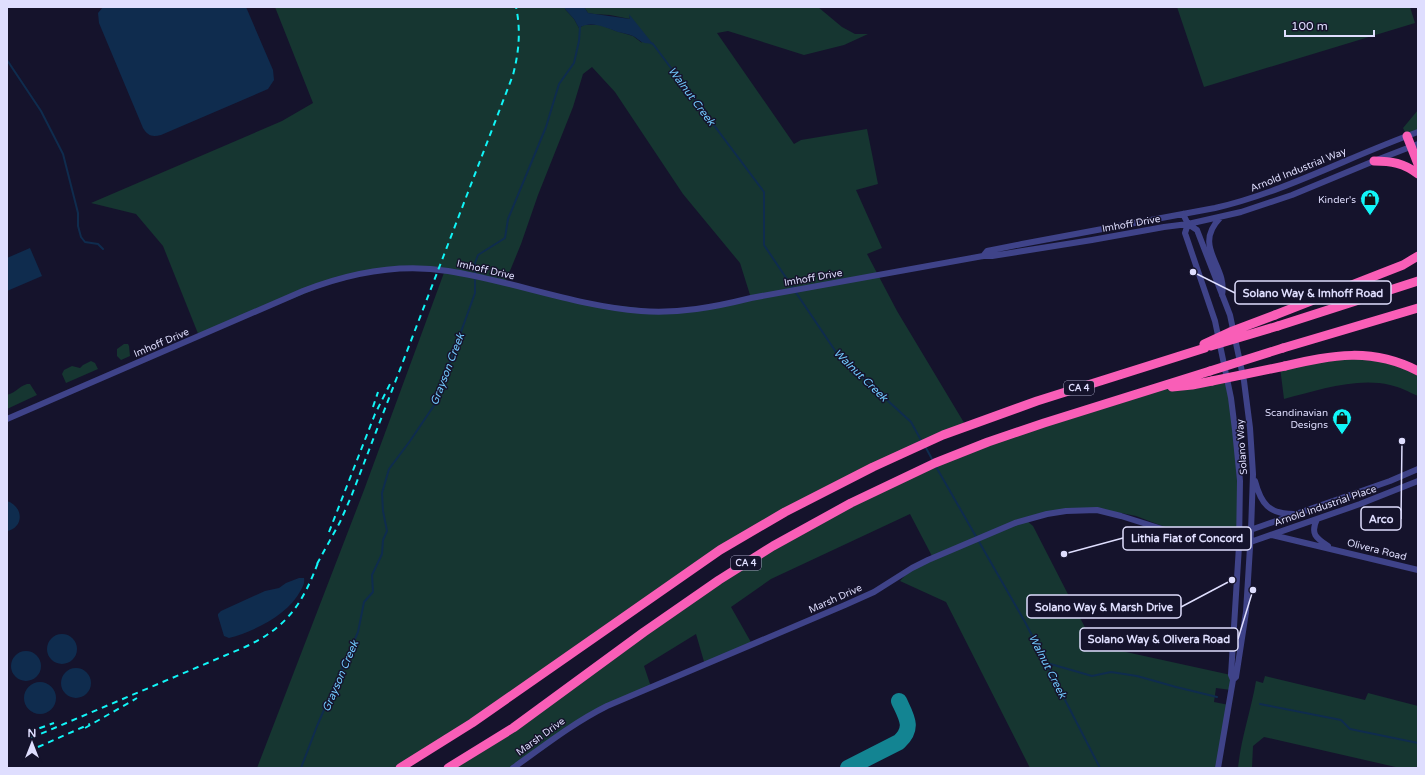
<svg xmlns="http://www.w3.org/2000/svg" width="1425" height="775" viewBox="0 0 1425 775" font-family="'Varela Round',sans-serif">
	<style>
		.green { fill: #163631; fill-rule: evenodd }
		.water { fill: #0f2c4e }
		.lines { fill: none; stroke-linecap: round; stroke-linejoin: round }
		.stream { stroke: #0f2c4e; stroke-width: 2 }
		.taxiway { stroke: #138492; stroke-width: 16 }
		.tertiary { stroke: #3f4389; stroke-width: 6 }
		.motorway { stroke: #f95eb7; stroke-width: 9 }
		.rail { stroke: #11f5f7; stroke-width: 2; stroke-dasharray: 6 5; stroke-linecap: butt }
		.motorway-bridge { stroke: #f95eb7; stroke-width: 9 }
		.labels { text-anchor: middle; stroke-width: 3; stroke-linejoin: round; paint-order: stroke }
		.shield { fill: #15132c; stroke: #a2a1bf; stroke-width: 1 }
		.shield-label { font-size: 9px; font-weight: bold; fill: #dfdefe }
		.street-label { font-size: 10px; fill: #dfdefe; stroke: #15132c }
		.poi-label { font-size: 10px; fill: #dfdefe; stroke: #15132c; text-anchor: end }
		.water-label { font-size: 11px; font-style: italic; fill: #70c7fa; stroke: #15132c }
		.leader { fill: none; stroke: #dfdefe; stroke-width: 1.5 }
		.callout-dot { fill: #dfdefe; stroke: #15132c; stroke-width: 1.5 }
		.callout { fill: #15132c; stroke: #dfdefe; stroke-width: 1.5 }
		.callout-label { font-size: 11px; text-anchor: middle; font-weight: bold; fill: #dfdefe }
	</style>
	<rect width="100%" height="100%" fill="#15132c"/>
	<path class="green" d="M 275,7 L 565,7 L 565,9 L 574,19 L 579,28 L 584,25 L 601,25 L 616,31 L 633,36 L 642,43 L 629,15 L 630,19 L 610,15 L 594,14 L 588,13 L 584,7 L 818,7 L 842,27 L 855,34 L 868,34 L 844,45 L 804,55 L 728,31 L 717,33 L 794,144 L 801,140 L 867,129 L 878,184 L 856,190 L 882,248 L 867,254 L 897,311 L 966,426 L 785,512 L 400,768 L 257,768 L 364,490 L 445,270 L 422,268 L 346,277 L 199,336 L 163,246 L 136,214 L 91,203 L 282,121 L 313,103 ZM 592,67 L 615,92 L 683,194 L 740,263 L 751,298 L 675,312 L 585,302 L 505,283 L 521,244 L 538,195 L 573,107 L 583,74 Z
		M 1177,7 L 1410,7 L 1415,23 L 1204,87 Z
		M 1418,110 L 1418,132 L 1407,136 L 1403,128 Z
		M 124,344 L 128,344 L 129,346 L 130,356 L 121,360 L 117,356 L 117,349 Z
		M 1359,355 L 1418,371 L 1418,396 C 1409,392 1400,387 1390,385 C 1356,377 1316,391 1284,399 L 1280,367 Z
		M 91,361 L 95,363 L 98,369 L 66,383 L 62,374 L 64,370 L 72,366 L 80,368 L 83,365 Z
		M 1228,378 L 1235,430 L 1239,534 L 1191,533 L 1165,527 L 1136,516 L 1121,513 L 1097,510 L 1066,511 L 1026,520 L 1033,526 L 1094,645 L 1231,675 L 1231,690 L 1216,688 L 1214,702 L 1229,705 L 1218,768 L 1030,768 L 946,602 L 900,581 L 912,568 L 933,558 L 910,514 L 771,579 L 731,607 L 752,644 L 705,665 L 696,634 L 644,666 L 651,687 L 607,706 L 513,768 L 445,768 L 483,748 L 748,561 L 935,463 L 1154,389 Z
		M 27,384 L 30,384 L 37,395 L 7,409 L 7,395 C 17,392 18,387 27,384 Z
		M 1265,676 L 1365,700 L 1368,693 L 1418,706 L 1418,768 L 1400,768 L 1264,737 L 1253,746 L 1252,768 L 1238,768 C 1241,738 1251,711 1256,681 L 1263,683 Z"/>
	<path class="water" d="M 103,7 L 246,7 L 273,70 L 274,80 L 268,89 L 161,135 C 152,137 148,136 143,128 L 99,23 L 98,13 Z
		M 565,7 L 584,7 L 588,13 L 630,19 L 629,14 L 653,44 C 640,43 643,42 633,36 C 629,34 623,33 618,32 C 606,28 591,20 579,28 L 574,19 L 565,9 Z
		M 30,248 L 42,276 L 7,291 L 7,258 Z
		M 7,501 C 23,506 25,527 7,531 Z
		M 299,578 L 304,578 C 305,583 303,586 301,590 C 288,615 255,631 229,638 L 224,636 L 218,616 L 218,614 L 221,611 L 265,591 L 279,588 L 286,583 Z
		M47 649a15 15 0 1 1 30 0a15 15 0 1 1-30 0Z
		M11 666a15 15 0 1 1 30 0a15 15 0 1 1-30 0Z
		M61 683a15 15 0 1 1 30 0a15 15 0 1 1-30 0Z
		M24 698a16 16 0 1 1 32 0a16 16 0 1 1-32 0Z"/>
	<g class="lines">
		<path class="stream" d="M 651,43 L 653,44 L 764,192 L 764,245 L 838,355 L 911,422 L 922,442
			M 7,60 L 41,111 L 63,154 L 78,213 L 78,226 L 81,237 L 85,242 L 98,244 L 103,249
			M 925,446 L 933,461
			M 935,465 L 1025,622 L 1100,768
			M 1047,663 L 1092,676 L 1111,672 L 1137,676 L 1176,687 L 1217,697
			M 1260,704 L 1341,720 L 1350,729 L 1418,743
			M 301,768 L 317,726 L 358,632 L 364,602 L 373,592 L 372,575 L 382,554 L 383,540 L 387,531 L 383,511 L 382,493 L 389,469 L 410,441 L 435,404 L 475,293 L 475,263 L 478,255 L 505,238 L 508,219 L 546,127 L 559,84 L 574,63 L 579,41 L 580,27"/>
		<path class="taxiway" d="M 848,768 L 899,742 C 914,728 907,718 899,701"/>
		<path class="tertiary" d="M 1183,214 L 1188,224 L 1197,230 L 1230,315 L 1244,381 L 1250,428 L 1253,474 L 1251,531 L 1246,612 L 1236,677 L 1233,680 L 1218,768
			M 1220,218 C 1192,247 1228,266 1222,295
			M 1188,224 L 1185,233 L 1215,321 L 1231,398 L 1235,430 L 1240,481 L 1239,546 L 1231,675 L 1233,680
			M 983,256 L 987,251 L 1022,244 L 1215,208 C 1285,192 1350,156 1418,132
			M 7,419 L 303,291 C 349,273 399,263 448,271 C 513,281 575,306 641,311 C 678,314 715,307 751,298 L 983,256 L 992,256 L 1092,240 L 1164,227 L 1188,224 L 1241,212 L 1292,195 L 1374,161 L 1418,144
			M 1255,481 C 1261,504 1269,514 1294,514
			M 1317,519 C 1310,534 1316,538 1328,546
			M 1178,534 L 1191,533 L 1220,535 L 1239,534 L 1390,481 L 1418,469
			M 1272,535 L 1418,570
			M 513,768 C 544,746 573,723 607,706 L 845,605 L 874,592 L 912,568 L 928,560 L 1015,523 L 1047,514 L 1066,511 L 1097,510 L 1121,516 L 1178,534 L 1189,543 L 1239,546 L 1360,504 L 1418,481"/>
		<path class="motorway" d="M 1407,136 L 1418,164
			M 1374,161 C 1391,161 1404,163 1418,174
			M 1275,315 L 1403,265 L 1418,256
			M 1278,326 L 1418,281
			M 1283,348 L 1418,308
			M 1285,366 C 1333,355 1371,347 1418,371
			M 1172,387 L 1192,385 L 1212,381
			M 400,768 L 472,723 L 720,550 L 785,512 L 873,467 L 943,435 L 1037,401 L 1205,348
			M 448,768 L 513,728 L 644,632 L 719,580 L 773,546 L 851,503 L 935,463 L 988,442 L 1044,423 L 1210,371"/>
		<path class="rail" d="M 373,407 L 378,392
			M 329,532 L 375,414 L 390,384
			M 317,564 L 340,522 L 351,497 L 513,75 C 519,52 521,30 516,7
			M 85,728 L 137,698
			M 29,732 L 54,723
			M 31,738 L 245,647 C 288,627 303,603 319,560
			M 38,747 L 90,724"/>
		<path class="motorway-bridge" d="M 1204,344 L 1230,332 L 1275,315
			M 1211,346 L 1278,326
			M 1210,371 L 1283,348
			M 1212,381 L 1285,366"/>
	</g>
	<defs>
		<g id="shop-pin" transform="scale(1)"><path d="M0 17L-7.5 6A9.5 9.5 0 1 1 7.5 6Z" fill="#11f5f7" stroke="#15132c"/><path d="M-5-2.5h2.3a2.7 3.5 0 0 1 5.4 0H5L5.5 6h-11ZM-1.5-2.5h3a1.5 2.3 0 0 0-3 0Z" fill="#111"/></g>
	</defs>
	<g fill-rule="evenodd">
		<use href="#shop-pin" x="1370" y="199"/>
		<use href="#shop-pin" x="1342" y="418"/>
	</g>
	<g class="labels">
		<g class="shield">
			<rect x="1064" y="381" width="30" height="14" rx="3"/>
			<rect x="731" y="556" width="30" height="14" rx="3"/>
		</g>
		<g class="shield-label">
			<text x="1079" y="391">CA 4</text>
			<text x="746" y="566">CA 4</text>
		</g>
		<g class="street-label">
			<text transform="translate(1298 169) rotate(-22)" y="4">Arnold Industrial Way</text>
			<text transform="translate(1131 223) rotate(-10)" y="4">Imhoff Drive</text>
			<text transform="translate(486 269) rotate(13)" y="4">Imhoff Drive</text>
			<text transform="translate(813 277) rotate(-10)" y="4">Imhoff Drive</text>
			<text transform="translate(161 342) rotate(-23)" y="4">Imhoff Drive</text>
			<text transform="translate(1241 447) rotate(-94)" y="4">Solano Way</text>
			<text transform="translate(1325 505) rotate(-19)" y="4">Arnold Industrial Place</text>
			<text transform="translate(1377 549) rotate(14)" y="4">Olivera Road</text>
			<text transform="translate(835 598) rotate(-24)" y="4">Marsh Drive</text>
			<text transform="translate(540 736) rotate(-36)" y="4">Marsh Drive</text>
		</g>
		<g class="poi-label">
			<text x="1356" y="203">Kinder's</text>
			<text x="1328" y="416">Scandinavian<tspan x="1328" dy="12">Designs</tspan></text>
		</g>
		<g class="water-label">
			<text transform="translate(692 96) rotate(53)" y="4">Walnut Creek</text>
			<text transform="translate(447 369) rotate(-69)" y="4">Grayson Creek</text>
			<text transform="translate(861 375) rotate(44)" y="4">Walnut Creek</text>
			<text transform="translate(1048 666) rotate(63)" y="4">Walnut Creek</text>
			<text transform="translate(340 676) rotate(-67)" y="4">Grayson Creek</text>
		</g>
	</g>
	<path class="leader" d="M1193 272L1235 293M1402 441L1401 519M1064 554L1123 538M1232 580L1181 607M1253 590L1238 639"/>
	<g class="callout-dot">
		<circle cx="1193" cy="272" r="4"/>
		<circle cx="1402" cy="441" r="4"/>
		<circle cx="1064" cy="554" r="4"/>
		<circle cx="1232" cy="580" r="4"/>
		<circle cx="1253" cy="590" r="4"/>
	</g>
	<g class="callout">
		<rect x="1235" y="281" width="156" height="23" rx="4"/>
		<rect x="1361" y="507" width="40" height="23" rx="4"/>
		<rect x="1123" y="527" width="128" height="23" rx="4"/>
		<rect x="1027" y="595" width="154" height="23" rx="4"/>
		<rect x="1080" y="628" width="158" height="23" rx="4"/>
	</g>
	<g class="callout-label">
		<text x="1313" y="297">Solano Way &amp; Imhoff Road</text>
		<text x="1381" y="523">Arco</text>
		<text x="1187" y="542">Lithia Fiat of Concord</text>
		<text x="1104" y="611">Solano Way &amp; Marsh Drive</text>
		<text x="1159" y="643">Solano Way &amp; Olivera Road</text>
	</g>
	<rect width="1425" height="775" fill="none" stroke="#dfdefe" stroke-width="16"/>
	<g transform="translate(32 743)" stroke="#15132c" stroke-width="3" paint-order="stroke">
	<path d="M0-3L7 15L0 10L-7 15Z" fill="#dfdefe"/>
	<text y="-6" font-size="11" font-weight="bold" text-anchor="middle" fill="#dfdefe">N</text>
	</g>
	<path d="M1285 30v6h89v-6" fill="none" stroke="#dfdefe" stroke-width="2"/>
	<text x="1291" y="30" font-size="12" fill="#dfdefe" stroke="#15132c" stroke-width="3" paint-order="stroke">100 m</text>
</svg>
